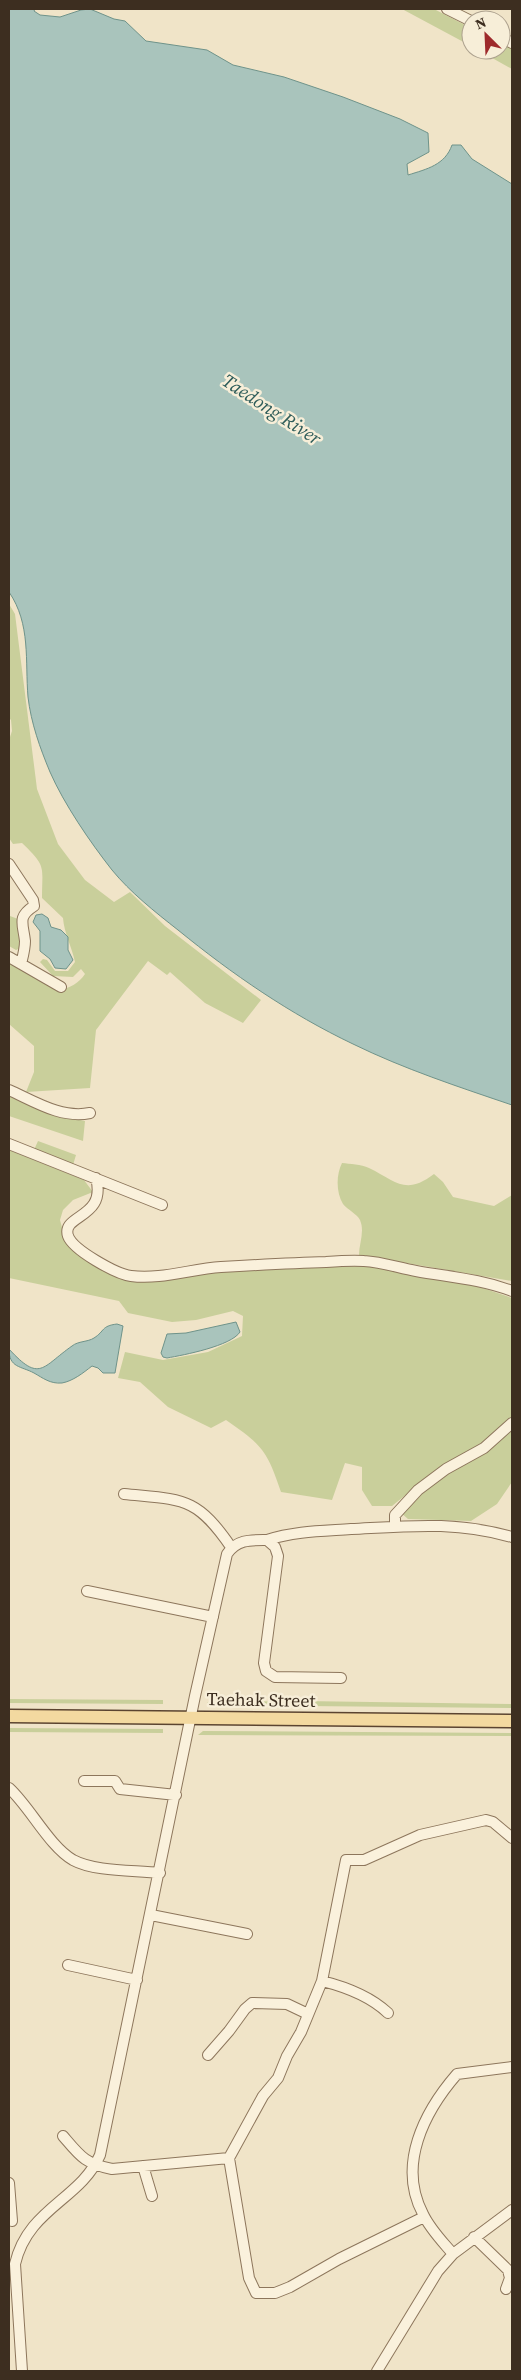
<svg xmlns="http://www.w3.org/2000/svg" width="521" height="2380" viewBox="0 0 521 2380" font-family="'Source Serif 4',serif">
	<style>
		.green { fill: #c9cf9b }
		.water { fill: #a9c4bc; stroke: #6f938a }
		.lines { fill: none; stroke-linecap: round; stroke-linejoin: round }
		.minor-casing { stroke: #8d765c; stroke-width: 12 }
		.major-casing { stroke: #5b4430; stroke-width: 15 }
		.minor { stroke: #faf1dc; stroke-width: 10 }
		.major { stroke: #f3d9a0; stroke-width: 12 }
		.labels { text-anchor: middle; stroke-width: 5; stroke-linejoin: round; paint-order: stroke }
		.street-label { font-size: 18px; fill: #3d2e20; stroke: #f7eed8 }
		.water-label { font-size: 19px; font-style: italic; fill: #2f5d5a; stroke: #f7eed8 }
	</style>
	<rect width="100%" height="100%" fill="#f0e4c8"/>
	<path class="green" d="M 402,9 L 434,9 L 471,28 L 471,46 Z
		M 501,43 L 512,49 L 512,69 L 478,50 L 501,50 Z
		M 9,604 L 15,614 L 37,789 L 58,844 L 85,880 L 114,902 L 130,892 L 165,926 L 261,1000 L 243,1023 L 205,1003 L 170,972 L 167,975 L 148,961 L 96,1030 L 90,1088 L 26,1092 L 34,1072 L 34,1046 L 9,1024 L 9,962 L 59,990 C 70,988 79,983 85,974 L 81,969 L 73,977 L 53,976 L 40,962 L 43,959 L 47,960 L 55,971 L 68,971 L 75,962 C 72,947 64,933 63,918 L 42,898 C 42,866 47,867 22,843 L 13,844 L 9,838 L 9,740 L 12,731 L 11,720 L 9,718 Z
		M 10,916 L 18,919 L 21,948 L 16,950 L 9,946 Z
		M 9,1095 L 61,1116 L 85,1121 L 83,1141 L 9,1116 Z
		M 38,1141 L 76,1155 L 73,1165 L 34,1150 Z
		M 9,1150 L 84,1180 L 93,1192 L 73,1200 L 63,1210 L 60,1220 L 64,1235 L 73,1250 L 115,1275 L 365,1265 L 468,1283 L 512,1298 L 512,1417 L 481,1444 L 438,1469 L 392,1506 L 372,1506 L 362,1490 L 362,1467 L 345,1463 L 332,1500 L 281,1492 C 267,1450 262,1445 226,1420 L 211,1428 L 168,1407 L 140,1382 L 118,1378 L 125,1352 L 163,1360 L 208,1352 L 242,1336 L 243,1316 L 233,1311 L 196,1320 L 172,1322 L 128,1313 L 119,1301 L 9,1278 Z
		M 342,1163 C 350,1164 361,1164 369,1168 C 396,1181 405,1196 434,1174 L 443,1182 L 453,1197 L 494,1206 L 512,1195 L 512,1281 L 359,1255 C 359,1243 365,1232 360,1220 C 357,1214 348,1210 343,1204 C 336,1192 336,1175 342,1163 Z
		M 512,1426 L 512,1482 L 497,1504 L 471,1521 L 408,1519 L 400,1512 L 419,1491 Z
		M 9,1699 L 163,1700 L 163,1704 L 9,1703 Z
		M 302,1701 L 512,1704 L 512,1708 L 207,1705 L 207,1702 Z
		M 9,1728 L 163,1729 L 163,1733 L 9,1732 Z
		M 203,1731 L 512,1733 L 512,1736 L 198,1735 Z"/>
	<path class="water" d="M 9,9 L 35,9 L 34,11 L 40,15 L 60,17 L 81,10 L 90,9 L 114,19 L 125,21 L 146,41 L 207,50 L 233,65 L 284,77 L 343,97 L 400,119 L 428,133 L 429,152 L 407,164 L 408,175 C 427,169 445,165 452,145 L 461,145 L 472,159 L 512,184 L 512,1105 C 459,1087 404,1069 353,1044 C 290,1014 232,974 178,930 C 155,912 130,892 112,870 C 90,842 64,804 50,772 C 40,748 31,723 28,697 C 25,661 31,624 9,592 Z
		M 42,914 L 48,918 L 51,927 L 61,930 L 68,937 L 68,950 L 73,960 L 66,969 L 55,968 L 50,959 L 40,951 L 40,931 L 33,922 L 36,915 Z
		M 236,1322 L 240,1332 C 231,1346 184,1355 167,1358 L 163,1357 L 161,1353 L 167,1334 L 186,1333 Z
		M 117,1324 L 123,1326 L 115,1373 L 103,1373 L 98,1368 L 92,1366 C 83,1373 73,1381 62,1383 C 50,1384 43,1378 34,1373 C 21,1366 9,1368 9,1349 C 40,1383 42,1367 72,1346 C 78,1341 88,1342 94,1338 C 105,1331 101,1326 117,1324 Z"/>
	<g class="lines">
		<g class="minor-casing">
			<path id="minor" d="M 447,9 L 471,21
				M 501,37 L 512,43
				M 9,864 L 33,900 L 34,906 C 17,917 23,923 25,941 C 25,949 23,956 21,964
				M 9,957 L 61,987
				M 9,1090 C 34,1101 61,1119 90,1113
				M 9,1144 L 162,1205
				M 96,1178 C 107,1219 61,1214 68,1236 C 73,1250 116,1274 131,1276 C 160,1280 191,1269 221,1267 C 256,1265 291,1263 326,1262 C 339,1261 352,1260 364,1261 C 382,1262 399,1268 416,1271 C 449,1277 480,1279 512,1291
				M 124,1494 C 183,1500 196,1496 231,1547
				M 395,1527 L 395,1515 L 418,1490 L 446,1469 L 484,1448 L 512,1423
				M 267,1540 C 295,1531 323,1531 351,1529 C 410,1526 455,1521 512,1537
				M 87,1591 L 213,1617
				M 84,1781 L 115,1781 L 120,1789 L 176,1795
				M 9,1788 C 30,1807 49,1846 73,1860 C 95,1872 135,1870 160,1873
				M 151,1915 L 247,1934
				M 68,1965 L 137,1980
				M 322,1981 C 346,1987 370,1996 388,2013
				M 208,2055 L 229,2031 L 245,2009 L 252,2003 L 287,2004 L 308,2014
				M 63,2136 C 80,2156 85,2164 112,2169 L 229,2158
				M 143,2166 L 152,2196
				M 9,2183 L 12,2221
				M 424,2217 L 339,2259 L 290,2287 L 275,2293 L 256,2293 L 249,2278 L 229,2158 L 263,2096 L 278,2078 L 287,2056 L 301,2032 L 322,1981 L 346,1860 L 364,1860 L 420,1835 L 486,1820 L 493,1822 L 512,1838
				M 474,2237 L 508,2270 L 510,2278 L 506,2289
				M 453,2254 C 442,2241 430,2229 423,2214 C 397,2165 424,2112 457,2074 L 512,2067
				M 22,2371 L 15,2264 C 28,2208 80,2200 100,2155 L 195,1696 L 227,1554 C 237,1539 251,1540 267,1540 L 275,1547 L 278,1556 L 264,1663 L 266,1671 L 275,1677 L 341,1678
				M 377,2371 L 438,2271 L 453,2254 L 512,2210"/>
		</g>
		<g class="major-casing">
			<path id="major" d="M 9,1716 L 512,1721"/>
		</g>
		<use href="#minor" class="minor"/>
		<use href="#major" class="major"/>
	</g>
	<g class="labels">
		<g class="street-label">
			<text transform="translate(261 1700) rotate(1)" y="6">Taehak Street</text>
		</g>
		<g class="water-label">
			<text transform="translate(272 409) rotate(33)" y="7">Taedong River</text>
		</g>
	</g>
	<rect width="521" height="2380" fill="none" stroke="#3d2e20" stroke-width="20"/>
	<g transform="translate(486 35) rotate(336)"><circle r="24" fill="#f7eed8" stroke="#ada18e"/>
	<path d="M0-4L9 19L0 12L-9 19Z" fill="#9e2a2b"/>
	<text y="-8" font-size="14" font-weight="bold" text-anchor="middle" fill="#3d2e20">N</text>
	</g>
</svg>
